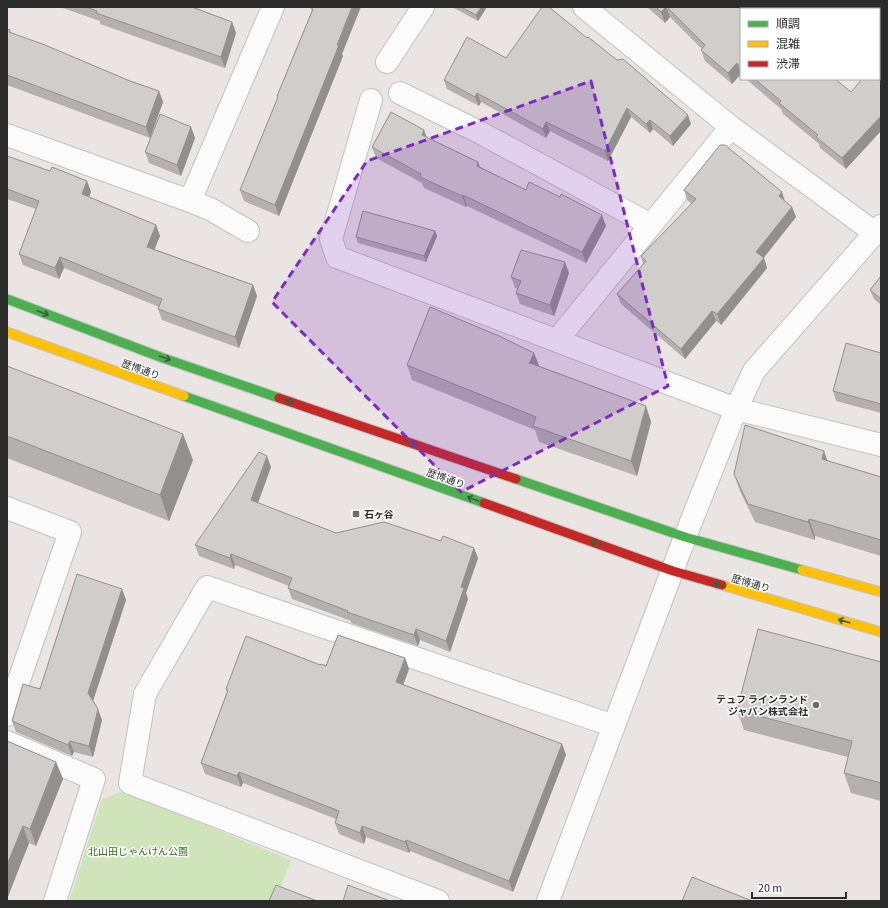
<svg xmlns="http://www.w3.org/2000/svg" width="888" height="908" viewBox="0 0 888 908" font-family="'Source Sans 3','Noto Sans JP',sans-serif">
	<style>
		.green { fill: #cfe4bb }
		.lines { fill: none; stroke-linecap: round; stroke-linejoin: round }
		.street-casing { stroke: #c3c2c2; stroke-width: 24 }
		.fast-casing { stroke: #c3c2c2; stroke-width: 11 }
		.slow-casing { stroke: #c3c2c2; stroke-width: 11 }
		.jam-casing { stroke: #c3c2c2; stroke-width: 11 }
		.street { stroke: #fcfbfb; stroke-width: 22 }
		.fast { stroke: #4caf50; stroke-width: 9 }
		.slow { stroke: #ffc107; stroke-width: 9 }
		.jam { stroke: #c62828; stroke-width: 9 }
		.wall { fill: #b3b0af }
		.shaded-wall { fill: #92908e }
		.building { fill: #d0cdcb; stroke: #92908e }
		.oneway { stroke: #38603a }
		.marked { fill: #7b2cbf; fill-opacity: 0.2; stroke: #7b2cbf; stroke-width: 3; stroke-dasharray: 8 5; stroke-linejoin: round }
		.poi-dot { fill: #6e6c6b; stroke: #fff; stroke-width: 1.5 }
		.labels { text-anchor: middle; stroke-width: 3; stroke-linejoin: round; paint-order: stroke }
		.street-label { font-size: 10px; fill: #2b2b2b; stroke: #fff }
		.poi-label { font-size: 10px; font-weight: bold; fill: #2b2b2b; stroke: #fff; text-anchor: start }
		.park-label { font-size: 10px; fill: #31691b; stroke: #fff }
	</style>
	<rect width="100%" height="100%" fill="#eae5e2"/>
	<path class="green" d="M 123,791 L 291,860 L 275,901 L 69,901 L 102,799 Z"/>
	<g class="lines">
		<g class="street-casing">
			<path id="street" d="M 584,7 L 731,127 L 875,233
				M 828,7 L 831,9
				M 879,44 L 881,42
				M 387,62 L 423,7
				M 400,93 L 481,133 L 651,225
				M 371,100 L 331,239 L 337,257 L 736,409 L 881,445
				M 7,135 L 190,201 L 273,7
				M 190,201 L 210,209 L 248,231
				M 557,340 L 731,127
				M 7,508 L 70,532 L 7,715
				M 7,742 L 94,779 L 55,901
				M 438,901 L 130,783 L 145,694 L 207,587 L 614,726
				M 548,901 L 685,537 L 736,409 L 754,371 L 881,226"/>
		</g>
		<g class="fast-casing">
			<path id="fast" d="M 7,299 L 163,358 L 279,398
				M 184,396 L 484,503
				M 516,479 L 685,537 L 802,570"/>
		</g>
		<g class="slow-casing">
			<path id="slow" d="M 7,332 L 184,396
				M 802,570 L 881,592
				M 722,585 L 881,632"/>
		</g>
		<g class="jam-casing">
			<path id="jam" d="M 279,398 L 516,479
				M 484,503 L 673,571 L 722,585"/>
		</g>
		<use href="#street" class="street"/>
		<use href="#fast" class="fast"/>
		<use href="#slow" class="slow"/>
		<use href="#jam" class="jam"/>
	</g>
	<path class="wall" d="M 60,7 L 193,7 L 232,22 L 236,33 L 225,68 L 100,24 L 100,21 Z
		M 312,7 L 342,54 L 343,56 L 279,216 L 244,201 L 240,190 L 278,98 L 277,96 L 312,11 L 311,8 Z
		M 452,7 L 487,7 L 478,21 Z
		M 647,7 L 739,7 L 741,9 L 741,74 L 732,84 L 705,61 L 701,50 L 702,49 L 670,17 L 665,23 Z
		M 7,29 L 10,30 L 11,33 L 130,81 L 159,91 L 163,102 L 150,138 L 7,85 Z
		M 587,38 L 691,124 L 673,146 L 653,129 L 650,133 L 631,117 L 608,161 L 550,131 L 546,138 L 481,102 L 479,106 L 447,89 L 444,80 L 506,58 Z
		M 746,79 L 835,79 L 846,169 L 820,148 L 819,144 L 783,114 L 781,109 Z
		M 191,127 L 195,138 L 181,176 L 149,163 L 145,152 Z
		M 427,138 L 478,162 L 480,167 L 526,190 L 606,226 L 586,263 L 467,206 L 466,207 L 424,188 L 422,183 L 376,158 L 372,147 Z
		M 7,156 L 50,171 L 87,181 L 91,192 L 89,197 L 156,225 L 160,236 L 154,249 L 253,285 L 257,296 L 239,348 L 162,320 L 158,309 L 159,307 L 64,268 L 59,279 L 23,265 L 19,254 L 36,209 L 7,199 Z
		M 684,190 L 782,192 L 785,201 L 792,207 L 796,217 L 764,258 L 767,268 L 721,325 L 716,321 L 685,359 L 621,304 L 617,294 L 643,264 L 641,256 L 692,204 L 687,200 Z
		M 435,231 L 437,236 L 426,262 L 358,243 L 356,237 Z
		M 569,273 L 554,316 L 520,304 L 516,293 L 518,289 L 515,288 L 511,277 Z
		M 881,276 L 881,305 L 874,299 L 870,290 Z
		M 534,353 L 539,367 L 646,406 L 651,422 L 637,476 L 539,442 L 535,430 L 412,380 L 407,365 Z
		M 881,353 L 881,413 L 836,401 L 833,391 Z
		M 7,366 L 193,460 L 169,521 L 7,458 Z
		M 828,461 L 881,477 L 881,556 L 815,536 L 815,540 L 755,522 L 740,491 L 734,474 Z
		M 271,467 L 258,503 L 336,533 L 441,541 L 474,548 L 478,558 L 466,593 L 468,599 L 450,652 L 420,640 L 418,646 L 351,623 L 351,621 L 292,599 L 288,588 L 289,586 L 235,565 L 234,569 L 199,556 L 195,545 Z
		M 122,589 L 126,600 L 93,701 L 102,720 L 93,757 L 74,752 L 72,756 L 16,732 L 12,721 Z
		M 405,658 L 409,669 L 403,685 L 562,744 L 566,755 L 513,892 L 410,851 L 409,853 L 366,837 L 364,844 L 339,834 L 335,823 L 336,819 L 243,783 L 241,787 L 205,774 L 201,763 L 227,692 L 226,689 L 320,665 L 326,666 Z
		M 881,662 L 881,801 L 851,793 L 844,773 L 848,757 L 744,730 L 737,710 Z
		M 7,741 L 56,762 L 63,779 L 36,846 L 29,843 L 7,899 Z"/>
	<path class="shaded-wall" d="M 352,7 L 361,7 L 342,54 L 343,56 L 279,216 L 275,205 Z
		M 481,7 L 487,7 L 478,21 L 476,15 Z
		M 666,7 L 670,17 L 665,23 L 661,12 Z
		M 232,22 L 236,33 L 225,68 L 221,57 Z
		M 737,63 L 741,74 L 732,84 L 728,73 Z
		M 159,91 L 163,102 L 150,138 L 146,127 Z
		M 477,93 L 481,102 L 479,106 L 475,97 Z
		M 627,108 L 631,117 L 608,161 L 605,151 Z
		M 688,115 L 691,124 L 673,146 L 670,136 Z
		M 881,116 L 881,131 L 846,169 L 842,158 Z
		M 650,120 L 653,129 L 650,133 L 646,124 Z
		M 546,122 L 550,131 L 546,138 L 543,129 Z
		M 191,127 L 195,138 L 181,176 L 177,165 Z
		M 424,130 L 428,141 L 422,135 Z
		M 478,162 L 482,173 L 477,166 Z
		M 87,181 L 91,192 L 86,205 L 82,194 Z
		M 782,192 L 785,203 L 779,196 Z
		M 463,195 L 467,206 L 466,207 L 462,196 Z
		M 792,207 L 796,217 L 760,262 L 764,258 L 767,268 L 721,325 L 717,314 L 756,252 Z
		M 602,215 L 606,226 L 586,263 L 582,252 Z
		M 156,225 L 160,236 L 151,258 L 147,247 Z
		M 435,231 L 437,236 L 426,262 L 424,256 Z
		M 60,257 L 64,268 L 59,279 L 55,268 Z
		M 565,262 L 569,273 L 554,316 L 550,305 Z
		M 253,285 L 257,296 L 239,348 L 235,337 Z
		M 712,311 L 716,321 L 685,359 L 681,349 Z
		M 534,353 L 540,368 L 529,364 Z
		M 646,406 L 651,422 L 637,476 L 631,461 Z
		M 183,434 L 193,460 L 169,521 L 160,495 Z
		M 824,451 L 830,468 L 822,459 Z
		M 267,456 L 271,467 L 255,511 L 251,500 Z
		M 809,519 L 815,536 L 815,540 L 808,522 Z
		M 474,548 L 478,558 L 466,593 L 468,599 L 450,652 L 446,641 L 461,587 Z
		M 231,554 L 235,565 L 234,569 L 230,558 Z
		M 122,589 L 126,600 L 92,704 L 88,693 Z
		M 416,629 L 420,640 L 418,646 L 414,635 Z
		M 405,658 L 409,669 L 400,693 L 396,682 Z
		M 98,709 L 102,720 L 93,757 L 89,746 Z
		M 70,741 L 74,752 L 72,756 L 68,745 Z
		M 562,744 L 566,755 L 513,892 L 509,881 Z
		M 56,762 L 63,779 L 36,846 L 30,829 Z
		M 239,772 L 243,783 L 241,787 L 237,776 Z
		M 23,826 L 29,843 L 7,899 L 7,865 Z
		M 362,826 L 366,837 L 364,844 L 360,833 Z
		M 406,840 L 410,851 L 409,853 L 405,842 Z"/>
	<path class="building" d="M 86,7 L 192,7 L 232,22 L 221,57 L 96,13 L 97,11 Z
		M 312,7 L 352,7 L 337,45 L 339,45 L 275,205 L 240,190 L 278,97 L 277,96 L 313,9 L 311,8 Z
		M 461,7 L 481,7 L 476,15 Z
		M 542,7 L 549,7 L 587,38 L 588,37 L 617,60 L 623,59 L 688,115 L 670,136 L 650,120 L 646,124 L 627,108 L 605,151 L 546,122 L 543,129 L 477,93 L 475,97 L 444,80 L 467,37 L 506,58 Z
		M 656,7 L 666,7 L 661,12 Z
		M 667,7 L 738,7 L 741,9 L 741,67 L 737,63 L 728,73 L 701,50 L 705,45 Z
		M 7,29 L 10,30 L 9,32 L 45,45 L 130,81 L 159,91 L 146,127 L 7,75 Z
		M 755,79 L 835,79 L 851,92 L 862,79 L 878,79 L 881,81 L 881,116 L 842,158 L 816,137 L 818,135 L 779,103 L 781,101 Z
		M 391,112 L 424,130 L 422,135 L 478,162 L 477,166 L 526,190 L 529,182 L 560,197 L 561,194 L 602,215 L 582,252 L 463,195 L 462,196 L 420,177 L 421,174 L 372,147 Z
		M 160,114 L 191,127 L 177,165 L 145,152 Z
		M 720,145 L 725,145 L 782,192 L 779,196 L 792,207 L 756,252 L 764,258 L 717,314 L 712,311 L 681,349 L 617,294 L 646,261 L 641,256 L 696,199 L 684,190 Z
		M 7,156 L 50,171 L 52,167 L 87,181 L 82,194 L 156,225 L 147,247 L 253,285 L 235,337 L 158,309 L 162,299 L 60,257 L 55,268 L 19,254 L 39,201 L 7,189 Z
		M 363,211 L 435,231 L 424,256 L 356,237 Z
		M 521,250 L 565,262 L 550,305 L 516,293 L 521,281 L 511,277 Z
		M 881,276 L 881,299 L 870,290 Z
		M 430,307 L 499,336 L 534,353 L 529,364 L 530,363 L 646,406 L 631,461 L 533,426 L 536,417 L 407,365 Z
		M 846,343 L 881,353 L 881,404 L 833,391 Z
		M 7,366 L 183,434 L 160,495 L 7,436 Z
		M 745,425 L 824,451 L 822,459 L 881,477 L 881,540 L 809,519 L 808,522 L 748,504 L 734,474 Z
		M 259,452 L 267,456 L 251,500 L 336,533 L 384,522 L 441,541 L 443,536 L 474,548 L 461,587 L 464,588 L 446,641 L 416,629 L 414,635 L 347,612 L 348,611 L 288,588 L 292,578 L 231,554 L 230,558 L 195,545 Z
		M 77,574 L 122,589 L 88,693 L 98,709 L 89,746 L 70,741 L 68,745 L 12,721 L 23,684 L 40,689 Z
		M 758,629 L 881,662 L 881,783 L 844,773 L 852,741 L 737,710 Z
		M 338,635 L 405,658 L 396,682 L 562,744 L 509,881 L 406,840 L 405,842 L 362,826 L 360,833 L 335,823 L 339,811 L 239,772 L 237,776 L 201,763 L 228,690 L 226,689 L 246,636 L 320,665 L 321,664 L 326,666 Z
		M 7,741 L 56,762 L 30,829 L 23,826 L 7,865 Z
		M 692,877 L 752,901 L 682,901 Z
		M 276,885 L 317,901 L 269,901 Z
		M 348,885 L 390,901 L 343,901 Z"/>
	<defs><path id="oneway-shaft" d="M-6 0H5M1.5-3L5.5 0L1.5 3" fill="none" stroke-width="1.6" stroke-linecap="round" stroke-linejoin="round"/></defs>
	<g class="oneway">
		<use href="#oneway-shaft" transform="translate(43 313) rotate(21)"/>
		<use href="#oneway-shaft" transform="translate(165 358) rotate(20)"/>
		<use href="#oneway-shaft" transform="translate(288 401) rotate(19)"/>
		<use href="#oneway-shaft" transform="translate(411 443) rotate(19)"/>
		<use href="#oneway-shaft" transform="translate(473 499) rotate(-160)"/>
		<use href="#oneway-shaft" transform="translate(596 543) rotate(-160)"/>
		<use href="#oneway-shaft" transform="translate(719 585) rotate(-164)"/>
		<use href="#oneway-shaft" transform="translate(844 621) rotate(-164)"/>
	</g>
	<path class="marked" d="M 591,81 L 668,386 L 461,492 L 272,302 L 367,161 Z"/>
	<g class="poi-dot">
		<rect x="352" y="510" width="8" height="8" rx="2"/>
		<circle cx="816" cy="705" r="4"/>
	</g>
	<g class="labels">
		<g class="street-label">
			<text transform="translate(141 369) rotate(20)" y="4">歴博通り</text>
			<text transform="translate(446 478) rotate(20)" y="4">歴博通り</text>
			<text transform="translate(751 583) rotate(16)" y="4">歴博通り</text>
		</g>
		<g class="poi-label">
			<text x="364" y="518">石ヶ谷</text>
			<text x="808" y="703" text-anchor="end">テュフ ラインランド<tspan x="808" dy="12">ジャパン株式会社</tspan></text>
		</g>
		<g class="park-label">
			<text x="138" y="855">北山田じゃんけん公園</text>
		</g>
	</g>
	<rect width="888" height="908" fill="none" stroke="#2b2b2b" stroke-width="16"/>
	<rect x="740" y="8" width="140" height="72" fill="#ffffff" stroke="#aaaaaa"/>
	<rect x="748" y="21" width="20" height="6" fill="#4caf50" stroke="#aaaaaa"/>
	<text x="776" y="28" font-size="12" fill="#2b2b2b">順調</text>
	<rect x="748" y="41" width="20" height="6" fill="#ffc107" stroke="#aaaaaa"/>
	<text x="776" y="48" font-size="12" fill="#2b2b2b">混雑</text>
	<rect x="748" y="61" width="20" height="6" fill="#c62828" stroke="#aaaaaa"/>
	<text x="776" y="68" font-size="12" fill="#2b2b2b">渋滞</text>
	<path d="M752 892v6h94v-6" fill="none" stroke="#2b2b2b" stroke-width="2"/>
	<text x="758" y="892" font-size="12" fill="#2b2b2b" stroke="#ffffff" stroke-width="3" paint-order="stroke">20 m</text>
</svg>
